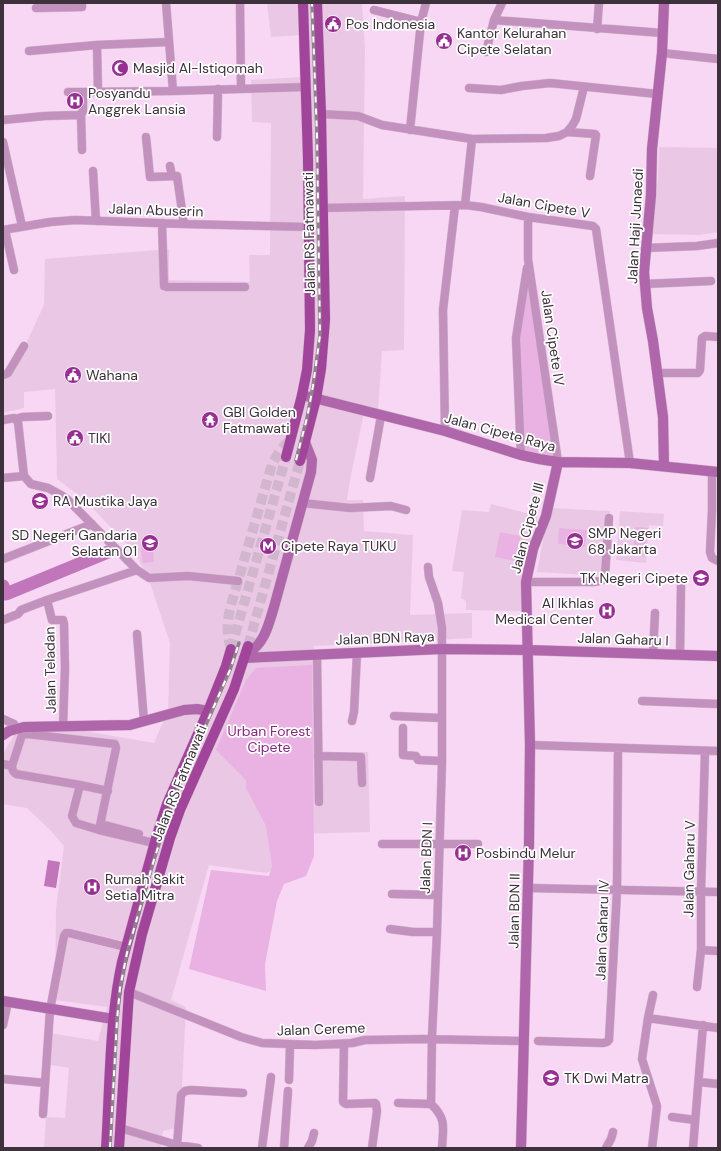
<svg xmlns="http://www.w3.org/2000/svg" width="721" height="1151" viewBox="0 0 721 1151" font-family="'DM Sans',sans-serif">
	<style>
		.built { fill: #ebc7e6 }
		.green { fill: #e9b2e3 }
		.water { fill: #c176bb }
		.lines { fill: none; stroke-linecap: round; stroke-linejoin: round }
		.river { stroke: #c176bb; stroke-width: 13 }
		.secondary-tunnel { stroke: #d2b6ce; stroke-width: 10; stroke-dasharray: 10 5; stroke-linecap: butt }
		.primary-tunnel { stroke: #d2b6ce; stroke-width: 10; stroke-dasharray: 10 5; stroke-linecap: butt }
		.street-casing { stroke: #d2b6ce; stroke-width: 9 }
		.secondary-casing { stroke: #d2b6ce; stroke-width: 11 }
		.primary-casing { stroke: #d2b6ce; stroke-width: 11 }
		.street { stroke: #c391bd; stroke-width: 8 }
		.secondary { stroke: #b066aa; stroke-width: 10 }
		.primary { stroke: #a1459b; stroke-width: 10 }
		.rail-casing { stroke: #937e90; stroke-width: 3.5 }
		.rail { stroke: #fff; stroke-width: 2; stroke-dasharray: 6; stroke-linecap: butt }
		.labels { text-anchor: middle; stroke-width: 3.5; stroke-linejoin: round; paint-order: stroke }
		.poi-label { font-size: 14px; fill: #3d313b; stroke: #fff; text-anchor: start }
		.street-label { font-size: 14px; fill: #3d313b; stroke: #fff }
		.park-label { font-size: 14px; fill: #83297e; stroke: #fff }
	</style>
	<rect width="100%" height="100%" fill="#f7d7f3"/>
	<path class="built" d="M 267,3 L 362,3 L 365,50 L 363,199 L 405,196 L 404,350 L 382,351 L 378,411 L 365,408 L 350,480 L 347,500 L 363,500 L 364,531 L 413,535 L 410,615 L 472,613 L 472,638 L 314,646 L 315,753 L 368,752 L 370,832 L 297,834 L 285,864 L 266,873 L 209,865 L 171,1000 L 186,1007 L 180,1127 L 163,1131 L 161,1148 L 44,1148 L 46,1117 L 65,1118 L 69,1068 L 46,1064 L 50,1033 L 98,1041 L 107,1007 L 55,1000 L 56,909 L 64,846 L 51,831 L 27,808 L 3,804 L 3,754 L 19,726 L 32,722 L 154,743 L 168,711 L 170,643 L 149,580 L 135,553 L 85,500 L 57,479 L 55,389 L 24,392 L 24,408 L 3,413 L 3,374 L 23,350 L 44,305 L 45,259 L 169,249 L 169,280 L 250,282 L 249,255 L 270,255 L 271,123 L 252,122 L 251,80 L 303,77 L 301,35 L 271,37 Z
		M 659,147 L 718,148 L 718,232 L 700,235 L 650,234 L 658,179 Z
		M 491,504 L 538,516 L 522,564 L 521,611 L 466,610 L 466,601 L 461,598 L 464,572 L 452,571 L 462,510 L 489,512 Z
		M 549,508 L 610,511 L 605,576 L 537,572 Z
		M 620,511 L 664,514 L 663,526 L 649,525 L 646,563 L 616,560 Z"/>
	<path class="green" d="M 528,276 L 557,459 L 524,454 L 518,342 Z
		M 635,527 L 648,528 L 645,556 L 633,555 Z
		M 559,528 L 587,530 L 585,547 L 558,544 Z
		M 500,532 L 521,536 L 515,561 L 495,557 Z
		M 153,543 L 154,562 L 142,563 L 141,544 Z
		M 312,665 L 314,856 L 306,876 L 284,884 L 277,901 L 265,964 L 266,991 L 189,969 L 211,870 L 269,876 L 272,866 L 266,826 L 246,788 L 246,780 L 216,750 L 246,680 L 256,668 Z"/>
	<path class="water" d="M 48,860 L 60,862 L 56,888 L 44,886 Z"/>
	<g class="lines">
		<path class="river" d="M 3,586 L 6,594 L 113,550"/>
		<path class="secondary-tunnel" d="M 231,649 C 226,634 227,620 231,605 L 272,464 L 281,449 L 291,439"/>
		<path class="primary-tunnel" d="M 248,646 L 300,461
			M 231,649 L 286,457"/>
		<g class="street-casing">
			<path id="street" d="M 166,3 L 173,91
				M 240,3 L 241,89
				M 36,8 L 82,7 L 82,3
				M 374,10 L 421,22
				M 494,20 L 662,33
				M 597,29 L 599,3
				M 97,45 L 98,92
				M 29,51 L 97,45 L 168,42
				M 486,52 L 494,20 L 502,3
				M 662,53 L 718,59
				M 469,88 L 501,90 L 522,86 L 550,83 L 657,94
				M 68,92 L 83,92
				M 81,114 L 82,150
				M 321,114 L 358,116 L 382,125 L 472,139 L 546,138 L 559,136 L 567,132 L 572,126 L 576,119 L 584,87
				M 3,120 L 45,116 L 79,115 L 83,112 L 83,92 L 173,91 L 306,87
				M 410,130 L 421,22 L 426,3
				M 567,132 L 595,134 L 596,135 L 590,176
				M 146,137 L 150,177 L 177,176 L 184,224
				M 217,137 L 218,89
				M 3,142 L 22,226
				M 170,166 L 172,176
				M 93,171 L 96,221
				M 465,205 L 472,139
				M 323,208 L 465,205 L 481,207 L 528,217 L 593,226 L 596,229 L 630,463
				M 528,217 L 528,259 L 558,462
				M 162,223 L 164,286 L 167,287 L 245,287
				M 3,230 L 50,222 L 75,220 L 184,224 L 309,227
				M 5,230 L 14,270
				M 645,248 L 697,246 L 718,243
				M 645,284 L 711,281
				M 658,373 L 698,373 L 700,370 L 702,338 L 705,336 L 718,337
				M 3,375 L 8,373 L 24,346
				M 16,419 L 22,417 L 48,416
				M 3,420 L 14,418 L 18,422 L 24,476 L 31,484 L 48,488 L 61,495 L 68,500 L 137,570 L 149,578 L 188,576 L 238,581
				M 445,431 L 443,310 L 455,206
				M 521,455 L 516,338 L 527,268
				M 712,471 L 712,510 L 710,552 L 712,558 L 718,561
				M 3,478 L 24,476
				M 370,478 L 381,416
				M 302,503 L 350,508 L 391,506 L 406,510
				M 3,559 L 92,524
				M 428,567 L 429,577 L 438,603 L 442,628 L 442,761 L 437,932 L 432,1036 L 431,1104 C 447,1119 443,1128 442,1148
				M 526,582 L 595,582 L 603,580 L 605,575 L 609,518
				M 3,620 L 18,614 L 21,610 L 47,600
				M 137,634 L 144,721
				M 653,654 L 655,613
				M 317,655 L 319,802
				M 680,655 L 681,585
				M 642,701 L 718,704
				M 394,716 L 441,718
				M 3,719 L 14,724 L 16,729
				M 352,721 L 354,712 L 357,653
				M 63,726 L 65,668 L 64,624 L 63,620 L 52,620 L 47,600 L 137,570
				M 403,728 L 403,755 L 416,756 L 418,760 L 442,761
				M 530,745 L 718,751
				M 318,756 L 361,757 L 362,783
				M 3,764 L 12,766
				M 80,785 L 108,791
				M 101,824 L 139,834
				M 99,830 L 116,748 L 115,744 L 27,734 L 22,735 L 12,766 C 12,770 13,772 16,774 L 80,785 L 72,816 L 76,823 L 99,830 L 154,843
				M 382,844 L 478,844
				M 528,888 L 718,892
				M 392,894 L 438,895
				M 390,929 L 413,932 L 437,932
				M 701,950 L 718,951
				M 697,987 L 701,950 L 701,892 L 705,751
				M 129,992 L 241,1037 L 262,1043 L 316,1045 L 352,1043 L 365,1040 L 424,1039 L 524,1041
				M 648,1018 L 718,1028
				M 3,1025 L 8,1002
				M 538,1041 L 603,1043 L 607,1042 L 609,1040 L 617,891 L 618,748
				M 344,1044 L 343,1102 L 346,1104 L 375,1103 L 376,1104 L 377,1111 L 372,1148
				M 3,1079 L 45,1083
				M 289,1080 L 290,1045
				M 699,1082 L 718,1084
				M 398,1103 L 431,1104
				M 43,1114 L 50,1010 L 64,936 L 66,933 L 69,933 L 126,947
				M 672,1117 L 695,1120
				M 120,1128 L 177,1145 L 198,1148
				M 177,1145 L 181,1095 L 185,1091 L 191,1090 L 243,1093
				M 262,1148 L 271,1077
				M 284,1148 L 288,1091
				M 308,1148 L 312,1141 L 314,1133
				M 606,1148 L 611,1139 L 613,1132
				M 652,1148 L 657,1106 L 642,1059 L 648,1018 L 653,995
				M 693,1148 L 703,1025"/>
		</g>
		<g class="secondary-casing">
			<path id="secondary" d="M 664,3 L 662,53 L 652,149 L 651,195 L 644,272 L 647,308 L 653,341 L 663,417 L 664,466
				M 302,395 L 445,431 L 521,455 L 539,459 L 558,462 L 630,463 L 718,472
				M 246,653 C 264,647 269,623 274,607 L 311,472 L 312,460 L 305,442
				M 244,658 L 441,649 L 527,650 L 718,656
				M 3,735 L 9,731 L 24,727 L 130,725 L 184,710 L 197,709 L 208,711
				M 3,1001 L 113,1019
				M 521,1148 L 529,844 L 530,745 L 526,582 L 533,549 L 546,516 L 558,462"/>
		</g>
		<g class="primary-casing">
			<path id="primary" d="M 286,457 L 302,395 L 307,370 L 310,330 L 308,159 L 303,3
				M 300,461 L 316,399 L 321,369 L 325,320 L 321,114 L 317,3
				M 106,1148 C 110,1087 109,1022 122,962 L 156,838 L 167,804 L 208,711 L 226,666 L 231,649
				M 119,1148 L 129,992 L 142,934 L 170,838 L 180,810 L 234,689 L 248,646"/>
		</g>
		<use href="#street" class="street"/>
		<use href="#secondary" class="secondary"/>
		<use href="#primary" class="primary"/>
		<g class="rail-casing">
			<path id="rail" d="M 296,460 L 307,418 L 313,386 L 320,335 L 317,136 L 312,3
				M 110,1148 L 117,1020 L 120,988 L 127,953 L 153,863 L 174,797 L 230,670 L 239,643"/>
		</g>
		<use href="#rail" class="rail"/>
	</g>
	<defs>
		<g id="civic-disc" transform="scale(0.9)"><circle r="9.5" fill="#972e91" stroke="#fff"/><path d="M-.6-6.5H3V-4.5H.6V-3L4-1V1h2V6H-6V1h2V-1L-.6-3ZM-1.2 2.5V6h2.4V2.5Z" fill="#fff"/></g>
		<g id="mosque-disc" transform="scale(0.9)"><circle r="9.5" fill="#972e91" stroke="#fff"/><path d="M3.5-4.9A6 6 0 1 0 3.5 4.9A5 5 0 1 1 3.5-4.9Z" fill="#fff"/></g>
		<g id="hospital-disc" transform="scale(0.9)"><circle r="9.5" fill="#972e91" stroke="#fff"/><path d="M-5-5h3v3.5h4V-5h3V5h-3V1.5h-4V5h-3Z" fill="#fff"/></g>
		<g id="temple-disc" transform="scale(0.9)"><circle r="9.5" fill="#972e91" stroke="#fff"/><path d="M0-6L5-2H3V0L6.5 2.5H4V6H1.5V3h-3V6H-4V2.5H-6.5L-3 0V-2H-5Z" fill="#fff"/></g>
		<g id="school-disc" transform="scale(0.9)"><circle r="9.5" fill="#972e91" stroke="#fff"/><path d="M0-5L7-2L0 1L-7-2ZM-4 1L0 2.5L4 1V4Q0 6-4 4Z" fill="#fff"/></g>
		<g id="metro-disc" transform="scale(0.9)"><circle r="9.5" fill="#972e91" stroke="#fff"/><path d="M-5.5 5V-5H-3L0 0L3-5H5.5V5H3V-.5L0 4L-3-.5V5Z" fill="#fff"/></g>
	</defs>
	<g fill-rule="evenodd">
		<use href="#civic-disc" x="333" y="24"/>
		<use href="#civic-disc" x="444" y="41"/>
		<use href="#mosque-disc" x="120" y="68"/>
		<use href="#hospital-disc" x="75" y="101"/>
		<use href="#civic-disc" x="73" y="375"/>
		<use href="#temple-disc" x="210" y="420"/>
		<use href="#civic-disc" x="75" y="438"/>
		<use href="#school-disc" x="40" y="501"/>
		<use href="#school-disc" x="575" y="541"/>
		<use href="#school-disc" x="150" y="543"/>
		<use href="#metro-disc" x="268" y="546"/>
		<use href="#school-disc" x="701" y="578"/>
		<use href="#hospital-disc" x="607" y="611"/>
		<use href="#hospital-disc" x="463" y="853"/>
		<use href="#hospital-disc" x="92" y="887"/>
		<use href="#school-disc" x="551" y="1078"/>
	</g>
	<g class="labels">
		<g class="poi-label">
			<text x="346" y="29">Pos Indonesia</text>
			<text x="457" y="38">Kantor Kelurahan<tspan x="457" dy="16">Cipete Selatan</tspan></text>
			<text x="133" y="73">Masjid Al-Istiqomah</text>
			<text x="88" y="98">Posyandu<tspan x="88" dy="16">Anggrek Lansia</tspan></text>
			<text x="86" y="380">Wahana</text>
			<text x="223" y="417">GBI Golden<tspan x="223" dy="16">Fatmawati</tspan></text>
			<text x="88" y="443">TIKI</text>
			<text x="53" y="506">RA Mustika Jaya</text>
			<text x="588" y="538">SMP Negeri<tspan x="588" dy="16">68 Jakarta</tspan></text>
			<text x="137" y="540" text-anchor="end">SD Negeri Gandaria<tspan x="137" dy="16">Selatan 01</tspan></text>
			<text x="281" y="551">Cipete Raya TUKU</text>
			<text x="688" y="583" text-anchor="end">TK Negeri Cipete</text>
			<text x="594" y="608" text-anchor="end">Al Ikhlas<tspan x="594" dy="16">Medical Center</tspan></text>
			<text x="476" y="858">Posbindu Melur</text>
			<text x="105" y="884">Rumah Sakit<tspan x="105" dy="16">Setia Mitra</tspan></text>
			<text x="564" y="1083">TK Dwi Matra</text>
		</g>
		<g class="street-label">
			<text transform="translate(544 205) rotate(10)" y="5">Jalan Cipete V</text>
			<text transform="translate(156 210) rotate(2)" y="5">Jalan Abuserin</text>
			<text transform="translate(635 226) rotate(-87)" y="5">Jalan Haji Junaedi</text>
			<text transform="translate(309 234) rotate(-91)" y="5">Jalan RS Fatmawati</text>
			<text transform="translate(553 338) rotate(82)" y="5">Jalan Cipete IV</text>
			<text transform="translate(500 432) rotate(15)" y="5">Jalan Cipete Raya</text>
			<text transform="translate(527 528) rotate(-75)" y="5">Jalan Cipete III</text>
			<text transform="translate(385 638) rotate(-2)" y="5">Jalan BDN Raya</text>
			<text transform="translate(623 639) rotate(2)" y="5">Jalan Gaharu I</text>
			<text transform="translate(50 670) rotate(-91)" y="5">Jalan Teladan</text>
			<text transform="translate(179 783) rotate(-68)" y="5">Jalan RS Fatmawati</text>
			<text transform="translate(426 858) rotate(-88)" y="5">Jalan BDN I</text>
			<text transform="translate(689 869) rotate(-89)" y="5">Jalan Gaharu V</text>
			<text transform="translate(514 911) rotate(-89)" y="5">Jalan BDN II</text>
			<text transform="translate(602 930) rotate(-88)" y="5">Jalan Gaharu IV</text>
			<text transform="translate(321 1029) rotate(-2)" y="5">Jalan Cereme</text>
		</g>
		<g class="park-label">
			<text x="269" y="736">Urban Forest<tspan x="269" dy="16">Cipete</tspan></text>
		</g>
	</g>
	<rect width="721" height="1151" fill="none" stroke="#3d313b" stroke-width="8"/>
</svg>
